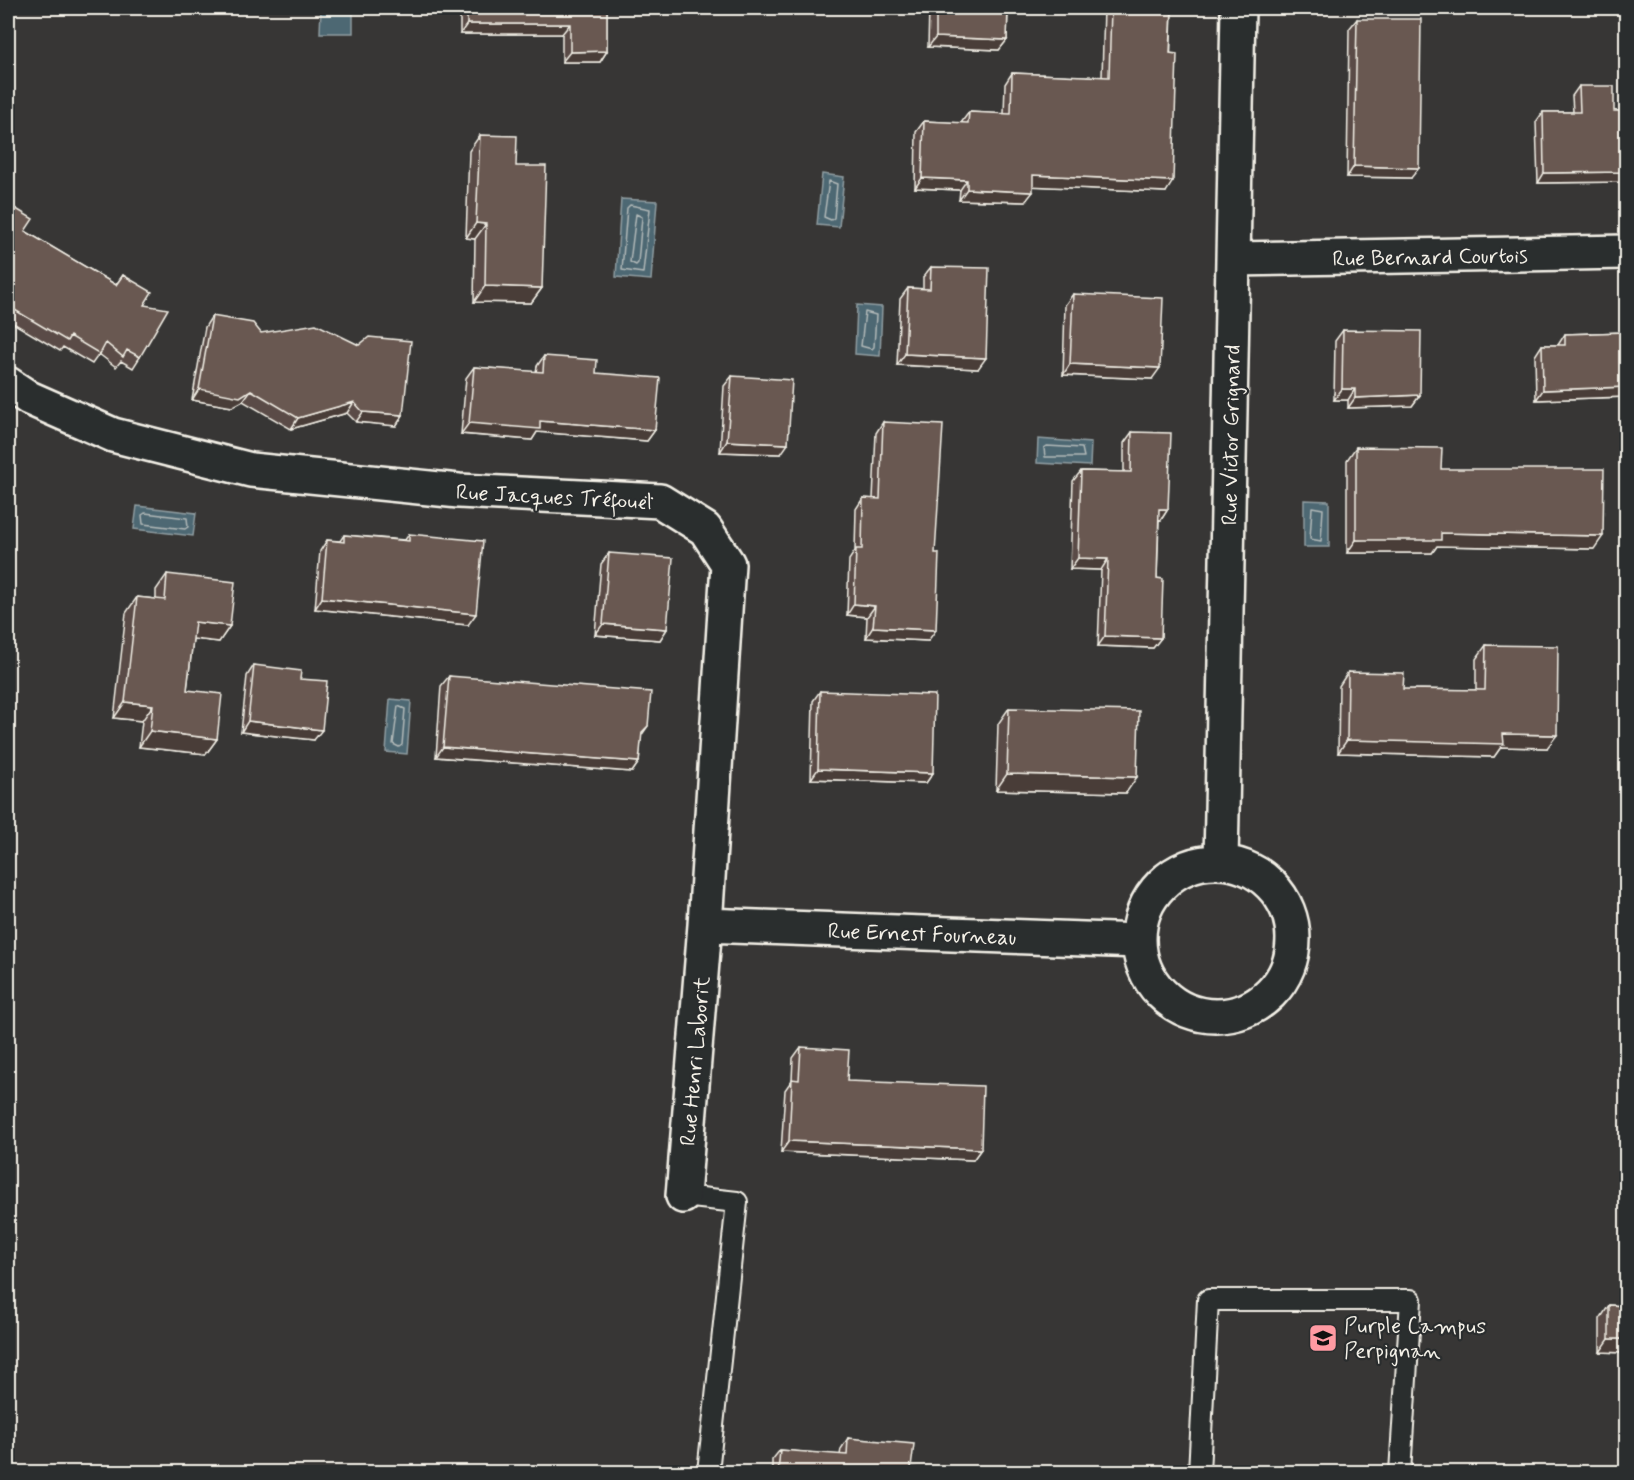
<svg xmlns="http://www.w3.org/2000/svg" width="1634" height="1480" viewBox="0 0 1634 1480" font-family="Mynerve,sans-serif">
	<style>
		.water { fill: #4e6773; stroke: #909ea2; stroke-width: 1.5 }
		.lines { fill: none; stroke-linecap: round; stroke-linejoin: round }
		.shore { stroke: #b2bab9; stroke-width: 1.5 }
		.lane-casing { stroke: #f4f1e8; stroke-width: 24 }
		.street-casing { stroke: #f4f1e8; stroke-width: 38 }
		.lane { stroke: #2a2d2e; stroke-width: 20 }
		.street { stroke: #2a2d2e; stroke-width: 33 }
		.wall { fill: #5a4c46; stroke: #f4f1e8; stroke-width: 1.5 }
		.shaded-wall { fill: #4a3e39; stroke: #f4f1e8; stroke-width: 1.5 }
		.building { fill: #695851; stroke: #f4f1e8; stroke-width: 1.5 }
		.labels { text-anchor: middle; stroke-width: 4.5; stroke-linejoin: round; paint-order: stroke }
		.street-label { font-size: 22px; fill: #f4f1e8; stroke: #2a2d2e }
		.poi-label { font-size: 22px; fill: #f4f1e8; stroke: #2a2d2e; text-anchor: start }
	</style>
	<rect width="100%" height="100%" fill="#373635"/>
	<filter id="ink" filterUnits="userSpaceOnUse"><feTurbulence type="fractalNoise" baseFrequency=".0167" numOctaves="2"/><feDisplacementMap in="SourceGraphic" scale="12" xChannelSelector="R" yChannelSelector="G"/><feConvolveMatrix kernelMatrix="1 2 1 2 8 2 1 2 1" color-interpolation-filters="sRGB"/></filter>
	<g filter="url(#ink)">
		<path class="water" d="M 321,8 L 353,8 L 353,33 L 320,33 Z
			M 822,174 L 844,177 L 839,227 L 817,225 Z
			M 621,199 L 657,201 L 651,280 L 616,277 Z
			M 857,305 L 882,307 L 880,356 L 855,354 Z
			M 1038,439 L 1091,443 L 1090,466 L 1037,463 Z
			M 1304,500 L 1329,501 L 1329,547 L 1304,547 Z
			M 137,506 L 196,513 L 193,536 L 134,529 Z
			M 390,699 L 411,701 L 407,754 L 386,752 Z"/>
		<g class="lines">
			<path class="shore" d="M 829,181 L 837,184 L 834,218 L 831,220 L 824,217 Z
				M 630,205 L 650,209 L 643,273 L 622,270 L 627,208 Z
				M 636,214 L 642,217 L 638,263 L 636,265 L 630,262 Z
				M 865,312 L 876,315 L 874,347 L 872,349 L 861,346 Z
				M 1047,446 L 1082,448 L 1084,457 L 1045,457 L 1044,448 Z
				M 1312,507 L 1323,509 L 1321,541 L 1310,539 Z
				M 145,513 L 187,518 L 188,527 L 185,529 L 143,524 L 142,515 Z
				M 398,706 L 405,709 L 402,745 L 399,747 L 393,744 Z"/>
			<g class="lane-casing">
				<path id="lane" d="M 683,1196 L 737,1202 L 708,1472
					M 1199,1472 L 1208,1300 L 1411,1300 L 1400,1472"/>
			</g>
			<g class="street-casing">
				<path id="street" d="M 1233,259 L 1626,252
					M 8,384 L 29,398 L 113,435 L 251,470 L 459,491 L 660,501 L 705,529 L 728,564 L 705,925 L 683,1196
					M 1221,862 L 1238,8
					M1139 939a77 77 0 1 1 154 0a77 77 0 1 1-154 0Z
					M 705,925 L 1139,941"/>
			</g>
			<use href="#lane" class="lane"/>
			<use href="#street" class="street"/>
		</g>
		<path class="wall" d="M 460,8 L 607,8 L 607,51 L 600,62 L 562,62 L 562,34 L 460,34 Z
			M 929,8 L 1008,8 L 1007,40 L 999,50 L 928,47 Z
			M 1104,8 L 1172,8 L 1166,192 L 1033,186 L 1025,202 L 959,200 L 960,190 L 915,188 L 916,132 L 924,121 L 961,123 L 969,112 L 1004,114 L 1005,84 L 1012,73 L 1102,77 Z
			M 1357,19 L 1411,178 L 1347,177 L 1349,29 Z
			M 1579,86 L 1614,111 L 1626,111 L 1626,182 L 1538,183 L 1536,122 L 1543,112 L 1573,112 L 1572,96 Z
			M 480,135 L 516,166 L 542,288 L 531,303 L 474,302 L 475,239 L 466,238 L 469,151 Z
			M 8,204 L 25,231 L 116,285 L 123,275 L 144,305 L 140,357 L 133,368 L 121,361 L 116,367 L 99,354 L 92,364 L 63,347 L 60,351 L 8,320 Z
			M 931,267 L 978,369 L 897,365 L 900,299 L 908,288 L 923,289 L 923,277 Z
			M 1073,294 L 1152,379 L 1063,375 L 1065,305 Z
			M 212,316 L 261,333 L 403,415 L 396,426 L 356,422 L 347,413 L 291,429 L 243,401 L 232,407 L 192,400 L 205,327 Z
			M 1343,330 L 1420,395 L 1412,406 L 1348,408 L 1348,400 L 1334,400 L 1335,341 Z
			M 1626,330 L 1626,397 L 1536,400 L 1535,356 L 1542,345 L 1558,345 L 1565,334 L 1625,332 Z
			M 544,356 L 596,373 L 655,430 L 647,441 L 537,432 L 532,440 L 461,434 L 466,378 L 474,367 L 536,372 L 537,366 Z
			M 732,376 L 781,454 L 720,452 L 724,386 Z
			M 883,422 L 928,641 L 866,638 L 867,617 L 847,615 L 849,560 L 855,551 L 856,509 L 863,498 L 873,499 L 876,433 Z
			M 1132,432 L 1168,509 L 1161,520 L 1159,520 L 1157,578 L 1161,638 L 1153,648 L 1098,646 L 1101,570 L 1070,569 L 1073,481 L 1081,471 L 1124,472 L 1124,443 Z
			M 1356,447 L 1441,469 L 1594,549 L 1437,546 L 1432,553 L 1347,553 L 1347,460 Z
			M 409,534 L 468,625 L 315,609 L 320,551 L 327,540 L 340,541 L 344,535 L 405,540 Z
			M 609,553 L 667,629 L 660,640 L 595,635 L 601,564 Z
			M 167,574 L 230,626 L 219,642 L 193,639 L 187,690 L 217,739 L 206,754 L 139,747 L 142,721 L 114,718 L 126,613 L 137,597 L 156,599 L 156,590 Z
			M 1486,645 L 1547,748 L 1501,747 L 1494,757 L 1338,753 L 1339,686 L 1348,672 L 1403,689 L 1476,690 L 1476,659 Z
			M 254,665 L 300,679 L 314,740 L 241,732 L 247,676 Z
			M 449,676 L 648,726 L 641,736 L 639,762 L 632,772 L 436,757 L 441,686 Z
			M 820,691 L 933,773 L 926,783 L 811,779 L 813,701 Z
			M 1009,708 L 1126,793 L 996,790 L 998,724 Z
			M 801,1047 L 847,1081 L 981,1149 L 973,1160 L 781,1152 L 785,1090 L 792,1080 L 793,1058 Z
			M 1626,1226 L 1626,1353 L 1600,1352 L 1600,1319 L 1609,1305 L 1622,1306 L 1625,1229 Z
			M 848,1438 L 918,1473 L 772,1473 L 772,1460 L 780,1450 L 840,1455 L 841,1449 Z"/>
		<path class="shaded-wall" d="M 467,24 L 570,24 L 562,34 L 460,34 Z
			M 936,37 L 1007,40 L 999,50 L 928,47 Z
			M 607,51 L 600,62 L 562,62 L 570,52 Z
			M 1354,166 L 1419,168 L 1411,178 L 1347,177 Z
			M 1626,172 L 1626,182 L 1538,183 L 1544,173 Z
			M 1033,175 L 1173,181 L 1166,192 L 1026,186 Z
			M 922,178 L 967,180 L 960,190 L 915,188 Z
			M 967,189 L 1033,192 L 1025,202 L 959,200 Z
			M 476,223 L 486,224 L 475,239 L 466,238 Z
			M 485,286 L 542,288 L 531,303 L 474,302 Z
			M 905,354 L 986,358 L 978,369 L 897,365 Z
			M 1070,364 L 1160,368 L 1152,379 L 1063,375 Z
			M 1626,387 L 1626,397 L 1536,400 L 1543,390 Z
			M 199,389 L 251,390 L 243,401 L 232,407 L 192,400 Z
			M 1342,389 L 1355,389 L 1348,400 L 1334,400 Z
			M 1420,395 L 1412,406 L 1348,408 L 1355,398 Z
			M 354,402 L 347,413 L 291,429 L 298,418 Z
			M 363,412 L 403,415 L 396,426 L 356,422 Z
			M 540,421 L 655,430 L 647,441 L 537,432 L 532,440 L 461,434 L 469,423 Z
			M 727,441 L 788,444 L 781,454 L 720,452 Z
			M 1159,509 L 1168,509 L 1161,520 L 1152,519 Z
			M 1441,533 L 1603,536 L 1594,549 L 1437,546 L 1432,553 L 1347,553 L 1356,540 Z
			M 1078,558 L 1108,559 L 1101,570 L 1070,569 Z
			M 322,598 L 476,614 L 468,625 L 315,609 Z
			M 854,604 L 875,606 L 867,617 L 847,615 Z
			M 195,622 L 230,626 L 219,642 L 184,638 Z
			M 603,624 L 667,629 L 660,640 L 595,635 Z
			M 873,627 L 936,630 L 928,641 L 866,638 Z
			M 1105,636 L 1161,638 L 1153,648 L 1098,646 Z
			M 125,702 L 153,705 L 142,721 L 114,718 Z
			M 248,721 L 322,730 L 314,740 L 241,732 Z
			M 150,731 L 217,739 L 206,754 L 139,747 Z
			M 1503,734 L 1557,735 L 1547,748 L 1501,747 L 1494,757 L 1338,753 L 1347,740 Z
			M 443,747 L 639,762 L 632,772 L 436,757 Z
			M 818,769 L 933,773 L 926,783 L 811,779 Z
			M 1007,774 L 1137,777 L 1126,793 L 996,790 Z
			M 789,1141 L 981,1149 L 973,1160 L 781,1152 Z
			M 1609,1339 L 1626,1339 L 1626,1353 L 1600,1352 Z"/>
		<path class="building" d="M 467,8 L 607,8 L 607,51 L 570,52 L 570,24 L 467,24 Z
			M 936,8 L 1008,8 L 1007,40 L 936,37 Z
			M 1111,8 L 1172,8 L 1170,53 L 1177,54 L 1173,181 L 1033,175 L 1033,192 L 967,189 L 967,180 L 922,178 L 924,121 L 968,123 L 969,112 L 1011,114 L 1012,73 L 1109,77 Z
			M 1357,19 L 1421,19 L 1419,168 L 1354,166 Z
			M 1579,86 L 1614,86 L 1614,111 L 1626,111 L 1626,172 L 1544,173 L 1543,112 L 1580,112 Z
			M 480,135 L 517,136 L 516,166 L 546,166 L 542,288 L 485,286 L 486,224 L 476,223 Z
			M 8,204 L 33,219 L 25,231 L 116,285 L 123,275 L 152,292 L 144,305 L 168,309 L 140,357 L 127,350 L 123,357 L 106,343 L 100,354 L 70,336 L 67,341 L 8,306 Z
			M 931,267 L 989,268 L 986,358 L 905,354 L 908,288 L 930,289 Z
			M 1073,294 L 1163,298 L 1160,368 L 1070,364 Z
			M 212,316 L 253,323 L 261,333 L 316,324 L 359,345 L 369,337 L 411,341 L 403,415 L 363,412 L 354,402 L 298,418 L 251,390 L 240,397 L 199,389 Z
			M 1343,330 L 1421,331 L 1420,395 L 1355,398 L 1355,389 L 1342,389 Z
			M 1626,332 L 1626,387 L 1543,390 L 1542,345 L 1565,345 L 1565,334 Z
			M 544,356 L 597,360 L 596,373 L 660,378 L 655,430 L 540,421 L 540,429 L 469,423 L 474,367 L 543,372 Z
			M 732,376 L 792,380 L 788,444 L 727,441 Z
			M 883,422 L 943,425 L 935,553 L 939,553 L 936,630 L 873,627 L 875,606 L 854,604 L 856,549 L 862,549 L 863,498 L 880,499 Z
			M 1132,432 L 1171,433 L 1168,509 L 1159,509 L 1157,578 L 1163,579 L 1161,638 L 1105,636 L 1108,559 L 1078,558 L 1081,471 L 1131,472 Z
			M 1356,447 L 1442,448 L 1441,469 L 1604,469 L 1603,536 L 1441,533 L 1441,540 L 1356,540 Z
			M 409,534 L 483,541 L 476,614 L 322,598 L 327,540 L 344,542 L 344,535 L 409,541 Z
			M 609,553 L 673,558 L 667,629 L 603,624 Z
			M 167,574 L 235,582 L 230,626 L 195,622 L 187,690 L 222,694 L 217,739 L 150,731 L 153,705 L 125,702 L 137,597 L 165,600 Z
			M 1486,645 L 1558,646 L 1557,735 L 1503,734 L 1504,744 L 1347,740 L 1348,672 L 1404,673 L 1403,689 L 1485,690 Z
			M 254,665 L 301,671 L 300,679 L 327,681 L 322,730 L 248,721 Z
			M 449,676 L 651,692 L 648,726 L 642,732 L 639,762 L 443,747 Z
			M 820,691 L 935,695 L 933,773 L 818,769 Z
			M 1009,708 L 1139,711 L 1137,777 L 1007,774 Z
			M 801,1047 L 849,1050 L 847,1081 L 983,1086 L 981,1149 L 789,1141 L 792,1079 L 799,1080 Z
			M 1609,1305 L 1626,1306 L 1626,1339 L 1609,1339 Z
			M 848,1438 L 914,1444 L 911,1468 L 919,1469 L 918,1473 L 778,1473 L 780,1450 L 847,1455 Z"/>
	</g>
	<defs>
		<g id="university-square" transform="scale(1.5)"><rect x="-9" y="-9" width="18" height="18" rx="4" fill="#ff9aa2" stroke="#2a2d2e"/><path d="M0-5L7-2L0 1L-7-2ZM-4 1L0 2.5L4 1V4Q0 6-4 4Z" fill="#111"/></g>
	</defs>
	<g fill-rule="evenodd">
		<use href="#university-square" x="1323" y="1338"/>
	</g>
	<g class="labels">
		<g class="street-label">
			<text transform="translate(1430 256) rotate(-1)" y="8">Rue Bernard Courtois</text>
			<text transform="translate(1230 435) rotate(-89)" y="8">Rue Victor Grignard</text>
			<text transform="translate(554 496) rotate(3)" y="8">Rue Jacques Tréfouël</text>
			<text transform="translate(922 933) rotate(2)" y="8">Rue Ernest Fourneau</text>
			<text transform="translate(694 1061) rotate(-85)" y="8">Rue Henri Laborit</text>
		</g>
		<g class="poi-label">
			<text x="1344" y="1333">Purple Campus<tspan x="1344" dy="25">Perpignan</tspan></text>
		</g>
	</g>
	<rect width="1634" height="1480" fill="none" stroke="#2a2d2e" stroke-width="30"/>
	<rect x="15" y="15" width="1604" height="1450" fill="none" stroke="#f4f1e8" stroke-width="2" filter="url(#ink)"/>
</svg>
